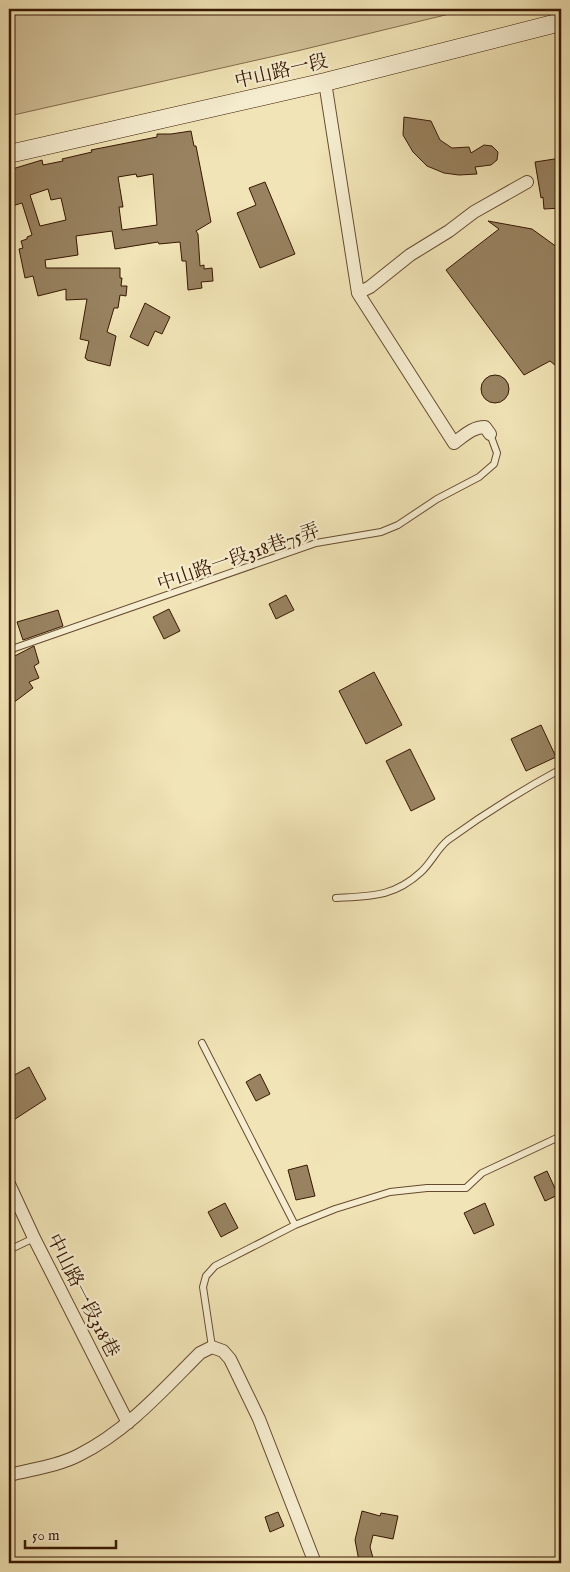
<svg xmlns="http://www.w3.org/2000/svg" width="570" height="1572" viewBox="0 0 570 1572" font-family="'IM FELL English','Noto Serif TC',serif">
	<style>
		.green { fill: #d2c198; stroke: #856c4e }
		.building { fill: #988260; stroke: #381803; fill-rule: evenodd }
		.lines { fill: none; stroke-linecap: round; stroke-linejoin: round }
		.lane-casing { stroke: #664b30; stroke-width: 8 }
		.street-casing { stroke: #664b30; stroke-width: 14 }
		.secondary-casing { stroke: #381803; stroke-width: 19 }
		.lane { stroke: #f6edd0; stroke-width: 6 }
		.street { stroke: #f6edd0; stroke-width: 12 }
		.secondary { stroke: #f6edd0; stroke-width: 18 }
		.labels { text-anchor: middle; stroke-width: 4.5; stroke-linejoin: round; paint-order: stroke }
		.street-label { font-size: 19px; fill: #381803; stroke: #f6edd0 }
	</style>
	<rect width="100%" height="100%" fill="#f1e4b6"/>
	<filter id="stains"><feTurbulence type="fractalNoise" baseFrequency=".004" numOctaves="4"/><feColorMatrix values="0 0 0 0 .2 0 0 0 0 .09 0 0 0 0 .02 0 0 0 .5 -.17"/></filter>
	<radialGradient id="worn" r=".72"><stop offset=".6" stop-color="#630" stop-opacity="0"/><stop offset="1" stop-color="#630" stop-opacity=".3"/></radialGradient>
	<path class="green" d="M 9,9 L 470,9 L 297,51 L 9,116 Z"/>
	<path class="building" d="M 404,117 L 431,121 L 440,140 L 452,148 L 469,147 L 471,153 L 484,145 L 492,146 L 498,152 L 497,160 L 491,165 L 475,167 L 477,174 L 459,175 L 444,173 L 427,166 L 413,152 L 403,135 Z
		M 191,131 L 194,146 L 196,146 L 211,222 L 196,231 L 198,234 L 200,266 L 204,265 L 204,269 L 212,268 L 213,281 L 201,282 L 202,288 L 188,290 L 186,261 L 182,261 L 180,242 L 159,244 L 158,242 L 115,249 L 112,231 L 76,236 L 78,255 L 45,260 L 46,268 L 120,268 L 120,278 L 122,278 L 121,286 L 127,286 L 126,296 L 120,295 L 118,308 L 114,308 L 107,332 L 116,336 L 110,366 L 87,360 L 87,359 L 85,358 L 89,341 L 80,339 L 87,299 L 66,300 L 66,289 L 38,296 L 33,276 L 25,278 L 19,249 L 23,248 L 21,241 L 27,239 L 27,237 L 32,235 L 22,203 L 9,207 L 9,170 L 42,160 L 43,165 L 63,161 L 62,159 L 92,152 L 91,150 L 157,137 L 157,134 L 171,134 ZM 136,174 L 137,177 L 153,174 L 157,225 L 122,230 L 119,207 L 123,207 L 118,177 ZM 48,189 L 51,200 L 61,198 L 66,220 L 40,226 L 30,195 Z
		M 561,158 L 561,208 L 544,209 L 543,197 L 541,198 L 535,162 Z
		M 265,182 L 295,254 L 260,268 L 237,213 L 256,205 L 249,188 Z
		M 488,221 L 532,229 L 561,250 L 561,370 L 550,361 L 524,375 L 446,270 L 499,229 Z
		M 145,303 L 170,317 L 162,334 L 155,331 L 148,346 L 130,337 Z
		M481 389a14 14 0 1 1 28 0a14 14 0 1 1-28 0Z
		M 286,595 L 294,610 L 276,619 L 269,604 Z
		M 169,609 L 180,631 L 164,639 L 153,617 Z
		M 58,610 L 63,626 L 23,640 L 17,622 Z
		M 34,646 L 39,663 L 34,666 L 39,678 L 29,682 L 33,688 L 9,706 L 9,659 Z
		M 374,672 L 402,725 L 366,744 L 339,691 Z
		M 541,725 L 556,757 L 526,771 L 511,739 Z
		M 410,749 L 435,799 L 411,811 L 386,761 Z
		M 29,1067 L 46,1099 L 9,1123 L 9,1078 Z
		M 260,1074 L 270,1094 L 256,1101 L 246,1082 Z
		M 307,1165 L 315,1196 L 296,1200 L 288,1170 Z
		M 547,1171 L 558,1195 L 545,1201 L 534,1177 Z
		M 225,1203 L 238,1228 L 221,1237 L 208,1212 Z
		M 485,1203 L 494,1225 L 474,1234 L 464,1213 Z
		M 362,1511 L 380,1516 L 381,1513 L 398,1516 L 393,1539 L 373,1535 L 370,1547 L 373,1558 L 359,1561 L 355,1540 Z
		M 278,1512 L 284,1526 L 270,1532 L 265,1517 Z"/>
	<g class="lines">
		<g class="lane-casing">
			<path id="lane" d="M 9,650 L 316,543 L 381,532 L 398,525 L 437,499 L 479,477 L 494,464 L 497,453 L 490,434
				M 336,898 C 371,896 394,897 421,872 C 431,863 437,849 448,840 C 484,814 522,790 561,769
				M 202,1043 L 295,1225
				M 9,1250 L 34,1238
				M 212,1347 L 203,1287 L 206,1276 L 215,1266 L 295,1225 L 335,1209 L 390,1192 L 427,1188 L 466,1188 L 482,1173 L 561,1136"/>
		</g>
		<g class="street-casing">
			<path id="street" d="M 325,82 L 358,293
				M 490,434 L 485,427 C 472,427 464,436 454,443 L 358,293 L 370,287 L 410,255 L 449,231 L 474,212 L 527,182
				M 9,1184 L 34,1238 L 128,1423
				M 9,1475 C 32,1469 58,1466 79,1455 C 127,1431 163,1390 200,1353 L 212,1347 L 223,1351 L 230,1359 L 259,1419 L 315,1563"/>
		</g>
		<g class="secondary-casing">
			<path id="secondary" d="M 9,154 L 325,82 L 561,22"/>
		</g>
		<use href="#lane" class="lane"/>
		<use href="#street" class="street"/>
		<use href="#secondary" class="secondary"/>
	</g>
	<g class="labels">
		<g class="street-label">
			<text transform="translate(281 70) rotate(-13)" y="7">中山路一段</text>
			<text transform="translate(238 556) rotate(-19)" y="7">中山路一段318巷75弄</text>
			<text transform="translate(84 1295) rotate(63)" y="7">中山路一段318巷</text>
		</g>
	</g>
	<rect width="570" height="1572" fill="none" stroke="#f1e4b6" stroke-width="30"/>
	<rect x="10" y="10" width="550" height="1552" fill="none" stroke="#381803" stroke-width="2.5"/>
	<rect x="15" y="15" width="540" height="1542" fill="none" stroke="#381803"/>
	<path d="M25 1540v8h91v-8" fill="none" stroke="#381803" stroke-width="2.5"/>
	<text x="32" y="1540" font-size="15" fill="#381803" stroke="#f6edd0" stroke-width="4" paint-order="stroke">50 m</text>
	<rect width="100%" height="100%" filter="url(#stains)"/>
	<rect width="100%" height="100%" fill="url(#worn)"/>
</svg>
